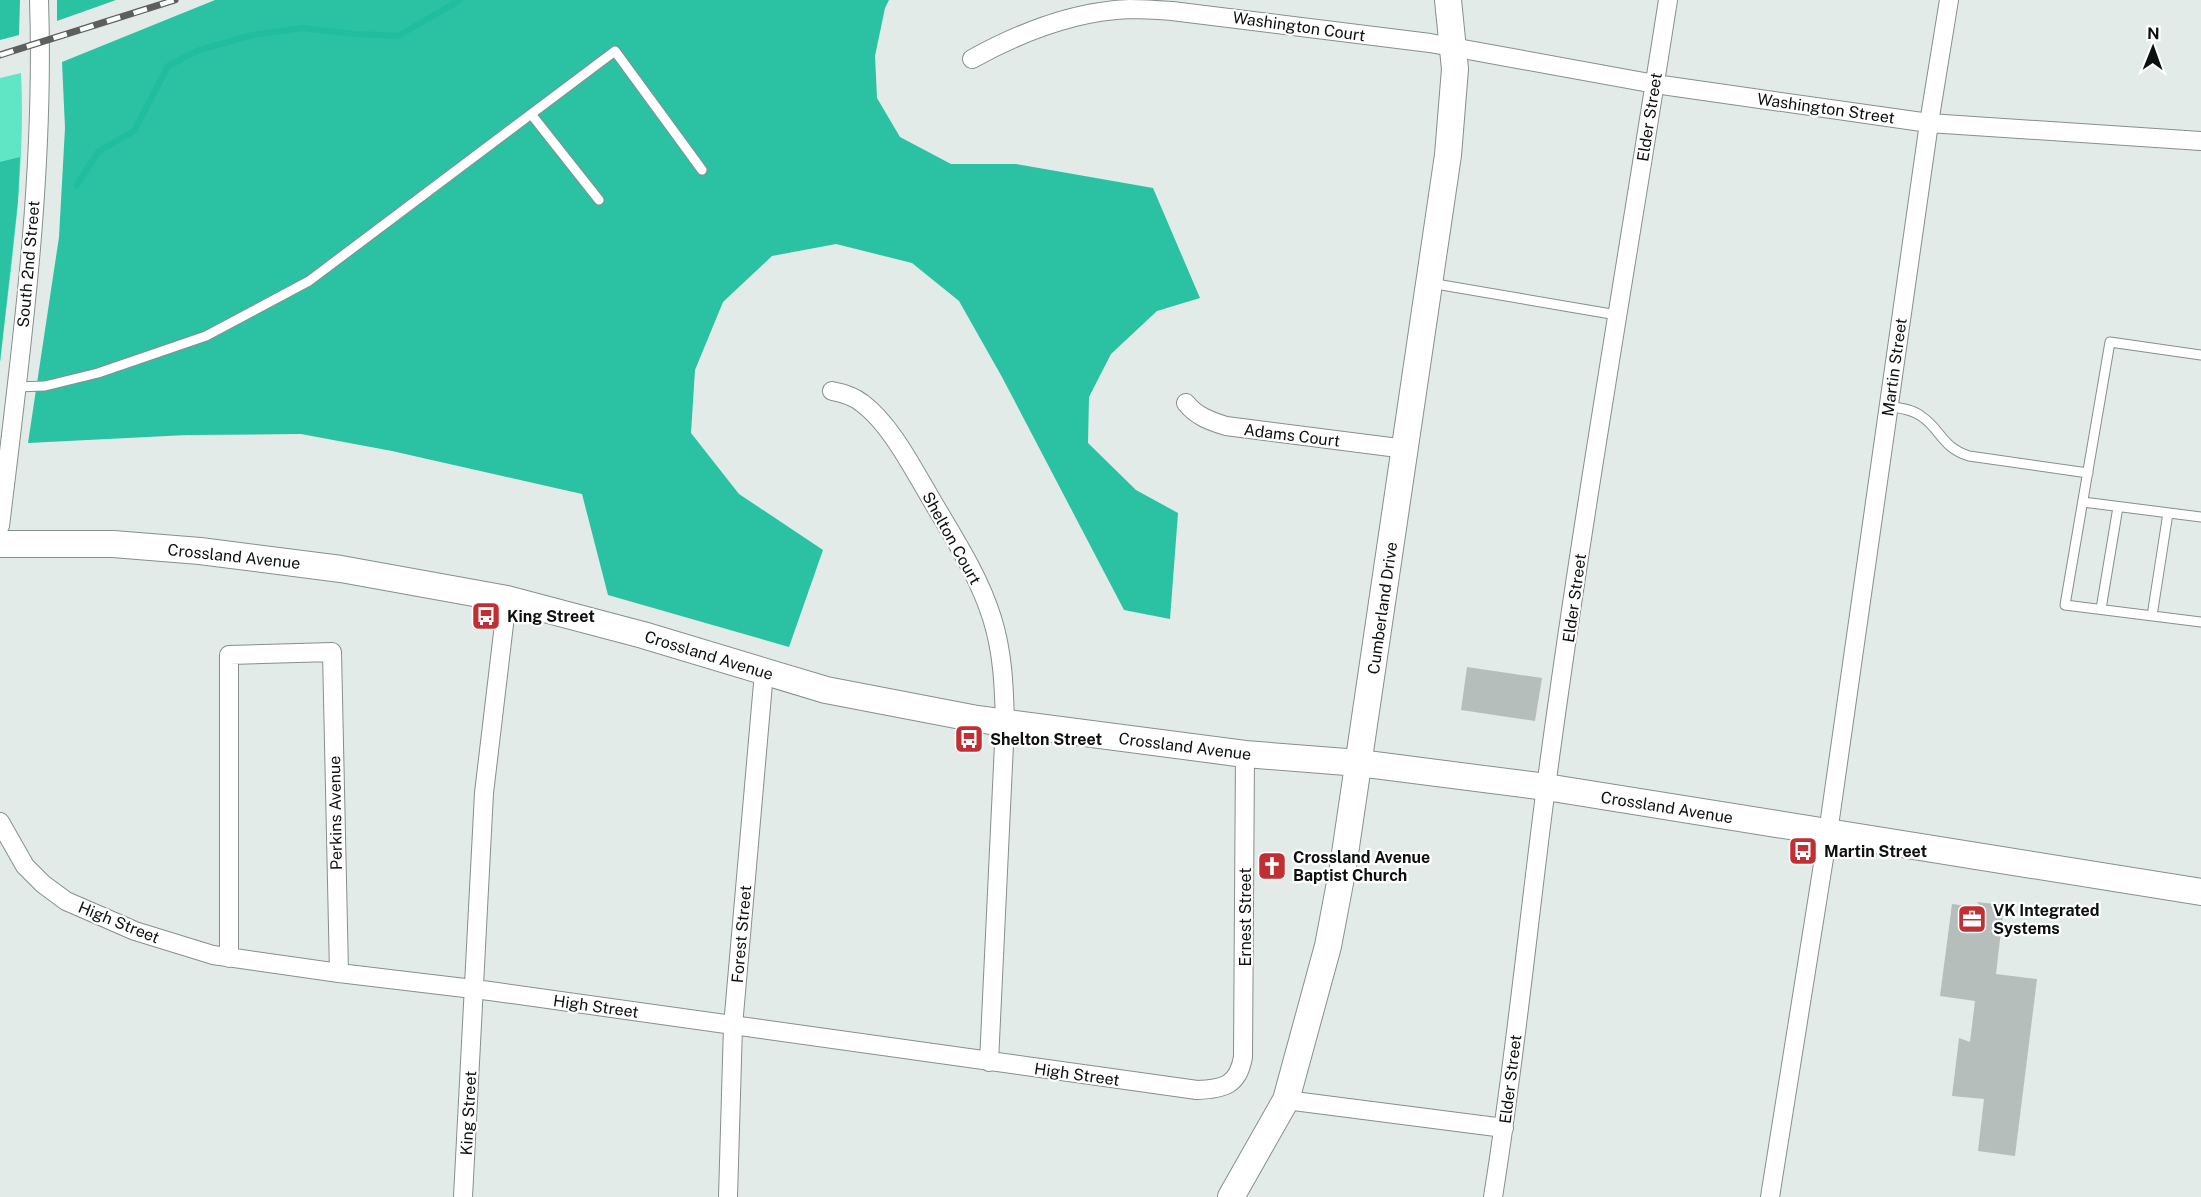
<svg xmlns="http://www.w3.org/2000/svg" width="2201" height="1197" viewBox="0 0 2201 1197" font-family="'Public Sans',sans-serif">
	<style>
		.green { fill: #60e5c5 }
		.forest { fill: #2ac2a2 }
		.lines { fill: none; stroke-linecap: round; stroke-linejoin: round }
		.stream { stroke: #20bd9e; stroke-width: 6 }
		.building { fill: #b5bebb }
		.lane-casing { stroke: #878f8c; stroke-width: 11 }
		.street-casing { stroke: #878f8c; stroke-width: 20 }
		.secondary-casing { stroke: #878f8c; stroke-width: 28 }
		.lane { stroke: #fff; stroke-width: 9 }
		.street { stroke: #fff; stroke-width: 18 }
		.secondary { stroke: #fff; stroke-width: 26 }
		.rail-casing { stroke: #5b605e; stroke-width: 7 }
		.rail { stroke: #fff; stroke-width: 4.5; stroke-dasharray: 14; stroke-linecap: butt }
		.labels { text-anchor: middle; stroke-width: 4.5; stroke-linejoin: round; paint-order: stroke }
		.street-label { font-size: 16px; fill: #0d100f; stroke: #fff }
		.poi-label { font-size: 16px; font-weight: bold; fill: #0d100f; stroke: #fff; text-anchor: start }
	</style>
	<rect width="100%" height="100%" fill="#e2ebe8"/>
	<path class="green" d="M 21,73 C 26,169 11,266 0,362 L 0,78 Z"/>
	<path class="forest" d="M 0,0 L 20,0 L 19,35 L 0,40 Z
		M 57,0 L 116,0 L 57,21 Z
		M 215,0 L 889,0 L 885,8 L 875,56 L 877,98 L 900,137 L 951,164 L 1016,164 L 1153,188 L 1200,298 L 1157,311 L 1111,354 L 1089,397 L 1088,443 L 1136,490 L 1178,513 L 1170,619 L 1124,610 L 1002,377 L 959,301 L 912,263 L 836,244 L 772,256 L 723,302 L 695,370 L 691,433 L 739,494 L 823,550 L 789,647 L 608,595 L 582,494 L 392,451 L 301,434 L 187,435 L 28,443 L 59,237 L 65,128 L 62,62 Z
		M 20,157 L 18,201 L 0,362 L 0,162 Z"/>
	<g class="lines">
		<path class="stream" d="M 76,186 L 98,152 L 134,131 L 168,66 L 197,51 L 252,35 L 302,28 L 355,34 L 398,36 L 460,0"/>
	</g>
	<path class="building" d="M 1467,667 L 1542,678 L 1535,721 L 1461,710 Z
		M 1977,902 L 2004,905 L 1996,974 L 2037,979 L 2015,1156 L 1978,1151 L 1984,1099 L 1952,1096 L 1959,1038 L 1970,1042 L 1975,1001 L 1940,996 L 1952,904 L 1982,908 Z"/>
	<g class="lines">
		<g class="lane-casing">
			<path id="lane" d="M 531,114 L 599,200
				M 1430,283 L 1617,315
				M 2201,355 L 2110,342 L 2065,605 L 2201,622
				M 16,387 L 45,386 L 98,373 L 206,336 L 309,281 L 615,51 L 702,170
				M 1888,406 C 1899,408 1912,409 1921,416 C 1941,429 1941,447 1969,456 L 2088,473
				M 2083,502 L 2201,517
				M 2101,609 L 2118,507
				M 2152,616 L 2168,513"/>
		</g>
		<g class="street-casing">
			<path id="street" d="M 972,59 C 1019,33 1075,11 1130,9 C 1144,9 1158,10 1172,11 L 1430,43 L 1655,84 L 1929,123 L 2201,141
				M 832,391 C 843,393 853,396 862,403 C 889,423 910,463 927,492 C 950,532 978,573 992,618 C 1003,653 1004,687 1005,723 L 989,1062
				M 1186,403 C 1196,416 1210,421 1226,426 L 1406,449
				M 0,526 C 21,352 45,176 39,0
				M 0,822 L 25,866 L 43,884 L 66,901 L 135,931 L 213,955 L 339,973 L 490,991 L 1197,1090 C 1223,1089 1238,1086 1243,1057 L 1245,754
				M 229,958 L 229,655 L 332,652 L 339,973
				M 1286,1100 L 1504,1128
				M 463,1197 L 484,793 L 507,599
				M 728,1197 L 733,1026 L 764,672
				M 1493,1197 C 1515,1061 1528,924 1546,787 C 1581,524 1627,262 1668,0
				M 1770,1197 L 1828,833 L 1929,123 L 1949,0"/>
		</g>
		<g class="secondary-casing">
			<path id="secondary" d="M 0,544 L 113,544 L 200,551 L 341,569 L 507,599 L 643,635 L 826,690 L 977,719 L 1245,754 L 1359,763 L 1546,787 L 2201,892
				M 1231,1197 L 1286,1100 L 1328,946 L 1343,867 L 1448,155 L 1455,69 L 1448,0"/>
		</g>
		<use href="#lane" class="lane"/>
		<use href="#street" class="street"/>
		<use href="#secondary" class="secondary"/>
		<g class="rail-casing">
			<path id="rail" d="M 0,55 L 175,0"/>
		</g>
		<use href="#rail" class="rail"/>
	</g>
	<defs>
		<g id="bus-square" transform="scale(1.5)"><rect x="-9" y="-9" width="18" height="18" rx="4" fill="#bf2f33" stroke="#fff"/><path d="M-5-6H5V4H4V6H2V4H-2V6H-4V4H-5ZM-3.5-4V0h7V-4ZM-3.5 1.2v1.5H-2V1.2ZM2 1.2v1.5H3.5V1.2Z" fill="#fff"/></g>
		<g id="church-square" transform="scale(1.5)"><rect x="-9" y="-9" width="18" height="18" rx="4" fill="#bf2f33" stroke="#fff"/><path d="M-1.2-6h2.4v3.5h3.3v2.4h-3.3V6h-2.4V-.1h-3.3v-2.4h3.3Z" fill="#fff"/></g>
		<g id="office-square" transform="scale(1.5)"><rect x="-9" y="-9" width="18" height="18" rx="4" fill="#bf2f33" stroke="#fff"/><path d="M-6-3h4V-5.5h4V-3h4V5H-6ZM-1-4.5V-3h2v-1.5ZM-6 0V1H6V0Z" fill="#fff"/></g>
	</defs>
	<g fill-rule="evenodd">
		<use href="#bus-square" x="486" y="616"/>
		<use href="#bus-square" x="969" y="739"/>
		<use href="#bus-square" x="1803" y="851"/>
		<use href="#church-square" x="1272" y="866"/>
		<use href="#office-square" x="1972" y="919"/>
	</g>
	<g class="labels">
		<g class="street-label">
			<text transform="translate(1299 26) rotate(8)" y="6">Washington Court</text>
			<text transform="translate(1826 108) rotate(8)" y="6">Washington Street</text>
			<text transform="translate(1649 117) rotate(-81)" y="6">Elder Street</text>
			<text transform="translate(28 264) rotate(-85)" y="6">South 2nd Street</text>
			<text transform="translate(1894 367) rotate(-82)" y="6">Martin Street</text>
			<text transform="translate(1292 435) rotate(7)" y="6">Adams Court</text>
			<text transform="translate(952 538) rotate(61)" y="6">Shelton Court</text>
			<text transform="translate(234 556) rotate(6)" y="6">Crossland Avenue</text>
			<text transform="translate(1574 598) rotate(-82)" y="6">Elder Street</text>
			<text transform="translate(1382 608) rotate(-82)" y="6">Cumberland Drive</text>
			<text transform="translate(709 655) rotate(17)" y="6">Crossland Avenue</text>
			<text transform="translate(1185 746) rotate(7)" y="6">Crossland Avenue</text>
			<text transform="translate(1667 807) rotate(9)" y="6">Crossland Avenue</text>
			<text transform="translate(335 813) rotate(-91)" y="6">Perkins Avenue</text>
			<text transform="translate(1245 917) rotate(-90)" y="6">Ernest Street</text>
			<text transform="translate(119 922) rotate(22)" y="6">High Street</text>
			<text transform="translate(741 934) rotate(-85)" y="6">Forest Street</text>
			<text transform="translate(596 1006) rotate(8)" y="6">High Street</text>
			<text transform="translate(1077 1074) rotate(8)" y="6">High Street</text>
			<text transform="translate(1510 1079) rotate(-83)" y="6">Elder Street</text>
			<text transform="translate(468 1113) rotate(-87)" y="6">King Street</text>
		</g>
		<g class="poi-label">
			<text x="507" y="622">King Street</text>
			<text x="990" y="745">Shelton Street</text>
			<text x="1824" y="857">Martin Street</text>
			<text x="1293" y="863">Crossland Avenue<tspan x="1293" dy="18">Baptist Church</tspan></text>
			<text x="1993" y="916">VK Integrated<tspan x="1993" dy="18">Systems</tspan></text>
		</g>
	</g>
	<g transform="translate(2153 48) rotate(1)" stroke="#ffffff" stroke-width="4.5" paint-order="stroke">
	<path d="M0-4.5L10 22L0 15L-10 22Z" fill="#0d100f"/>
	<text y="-9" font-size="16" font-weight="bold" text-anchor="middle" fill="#0d100f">N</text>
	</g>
</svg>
